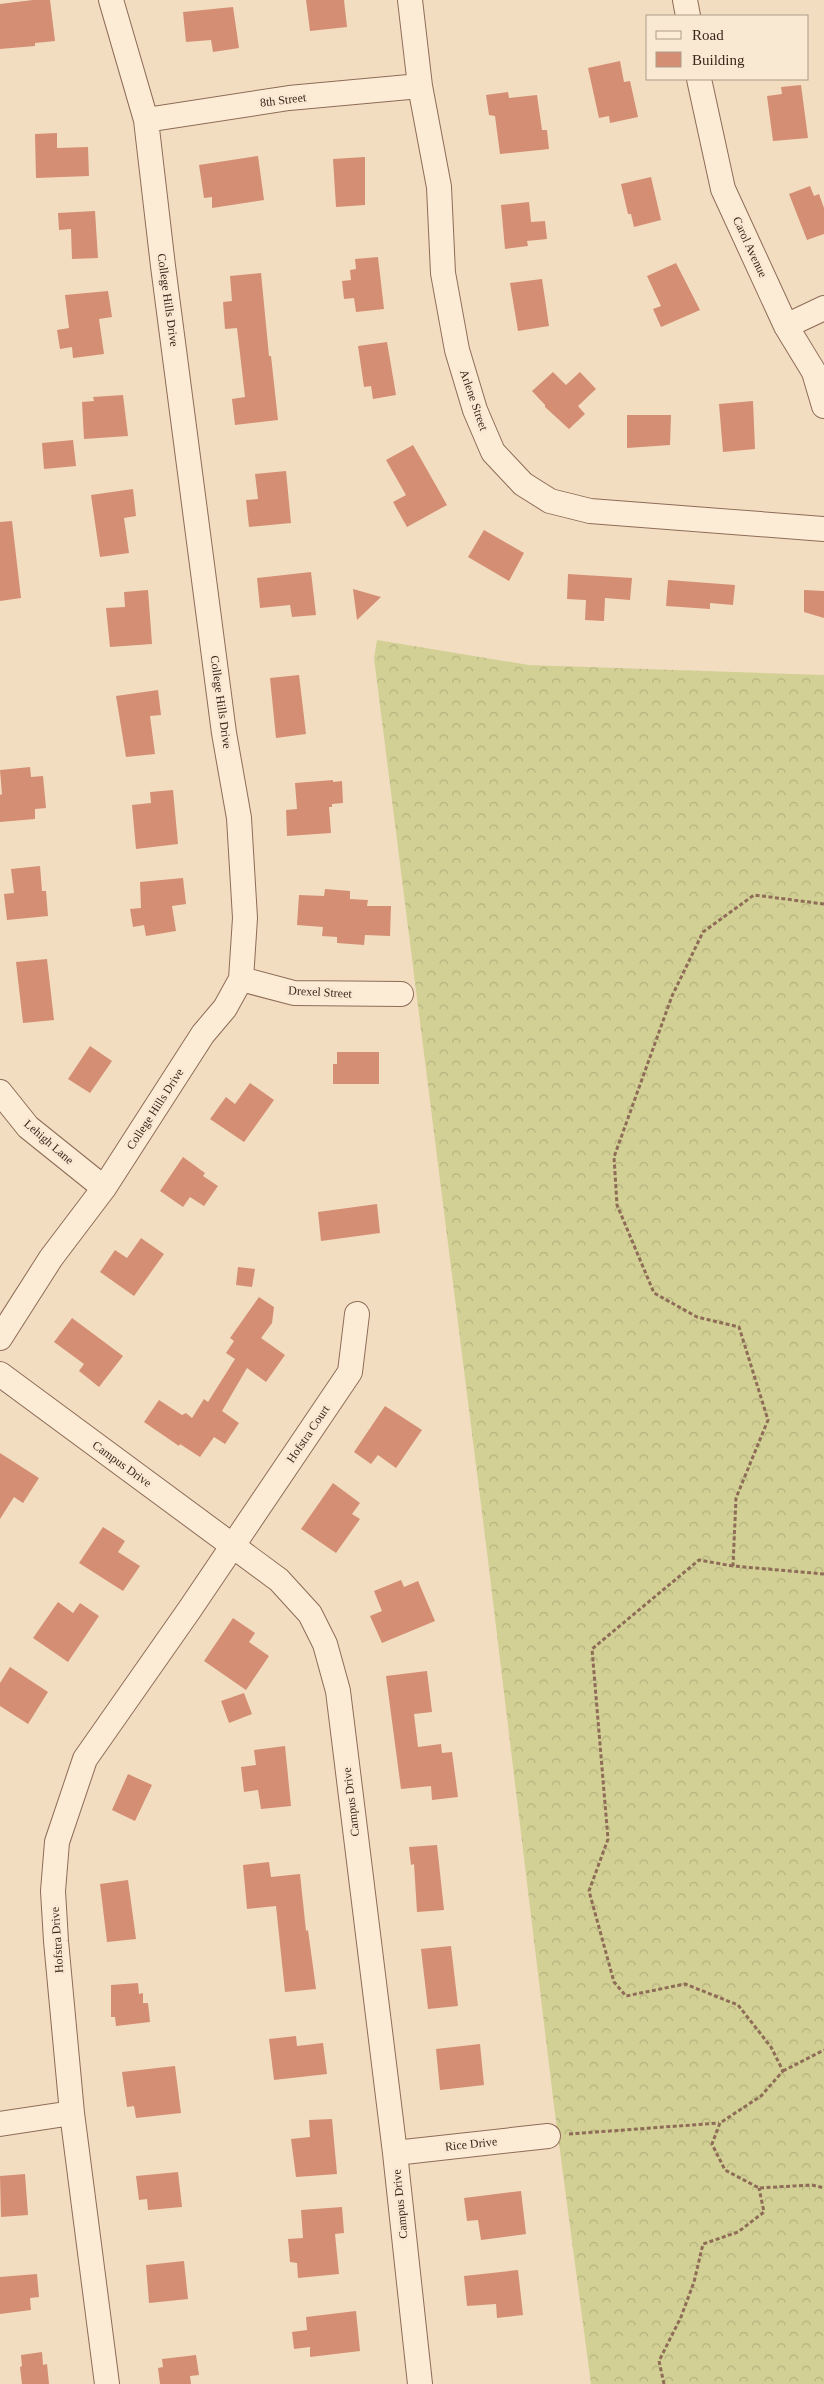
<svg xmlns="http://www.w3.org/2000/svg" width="824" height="2384" viewBox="0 0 824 2384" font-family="Georgia,serif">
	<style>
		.forest { fill: url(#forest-crowns) }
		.building { fill: #d48e73 }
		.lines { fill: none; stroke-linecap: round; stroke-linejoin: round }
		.street-casing { stroke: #8e6c57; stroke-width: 26 }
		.path { stroke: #8e6c57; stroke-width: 3; stroke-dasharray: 4 2.5; stroke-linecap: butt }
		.street { stroke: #fcebd5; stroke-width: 24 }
		.labels { text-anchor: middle; stroke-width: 5; stroke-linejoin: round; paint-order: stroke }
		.street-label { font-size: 12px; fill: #3c271c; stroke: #f9e8d2 }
	</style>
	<defs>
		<pattern id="forest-crowns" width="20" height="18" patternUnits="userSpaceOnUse" patternTransform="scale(1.25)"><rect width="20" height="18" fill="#d2d094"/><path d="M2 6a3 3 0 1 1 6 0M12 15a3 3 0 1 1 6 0" fill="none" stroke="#b5b37f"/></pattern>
	</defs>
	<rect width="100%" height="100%" fill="#f2ddc1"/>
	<path class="forest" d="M 377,640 L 529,665 L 824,675 L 824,2384 L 591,2384 L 554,2106 L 487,1552 L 374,658 Z"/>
	<path class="building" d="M 33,0 L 50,0 L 55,41 L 35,43 L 35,46 L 0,49 L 0,4 Z
		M 306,0 L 344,0 L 347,27 L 310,31 Z
		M 233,7 L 239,48 L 213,52 L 211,40 L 186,42 L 183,12 Z
		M 620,61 L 624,82 L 630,81 L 638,117 L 610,123 L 609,116 L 599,118 L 588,68 Z
		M 801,85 L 808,138 L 773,141 L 767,96 L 782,94 L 781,87 Z
		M 508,92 L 509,98 L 537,95 L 542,130 L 547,130 L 549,149 L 500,154 L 495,116 L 489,115 L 486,95 Z
		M 57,133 L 57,148 L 88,147 L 89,176 L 36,178 L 35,134 Z
		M 258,156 L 264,200 L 212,208 L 212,197 L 204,198 L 199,165 Z
		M 365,157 L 365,205 L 336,207 L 333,159 Z
		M 651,177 L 661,220 L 634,227 L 631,214 L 628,214 L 621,184 Z
		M 810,186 L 814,196 L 819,194 L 824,208 L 824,234 L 807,240 L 789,194 Z
		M 529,202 L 531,222 L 545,221 L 547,239 L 527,241 L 528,246 L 505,249 L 501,205 Z
		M 95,211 L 98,258 L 72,259 L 71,229 L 59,230 L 58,213 Z
		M 378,257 L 384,309 L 356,312 L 354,298 L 344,299 L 342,281 L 351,280 L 350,270 L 356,269 L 355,259 Z
		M 676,263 L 700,310 L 661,327 L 653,309 L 661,306 L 647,276 Z
		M 261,273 L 269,356 L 271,356 L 278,420 L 235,425 L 232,399 L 245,397 L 237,328 L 225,329 L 223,302 L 232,301 L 230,276 Z
		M 542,279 L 549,326 L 518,331 L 510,283 Z
		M 108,291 L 112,317 L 99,319 L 104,354 L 73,358 L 72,347 L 60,349 L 57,330 L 69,328 L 65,295 Z
		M 387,342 L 396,395 L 373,399 L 371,386 L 364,387 L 358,346 Z
		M 553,372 L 566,385 L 580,372 L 596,389 L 578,406 L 585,414 L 569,429 L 545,407 L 545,405 L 532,391 Z
		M 123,395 L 128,436 L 84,439 L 82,402 L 94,401 L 93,397 Z
		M 753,401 L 755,449 L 723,452 L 719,404 Z
		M 627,415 L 671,415 L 670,445 L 627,448 Z
		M 73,440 L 76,466 L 44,469 L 42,443 Z
		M 413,445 L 447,505 L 407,527 L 393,502 L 406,495 L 386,460 Z
		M 286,471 L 291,523 L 249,527 L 246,500 L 258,499 L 255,474 Z
		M 133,489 L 136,516 L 124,518 L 129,553 L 100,557 L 91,495 Z
		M 12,521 L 21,598 L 0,601 L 0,522 Z
		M 484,530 L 524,553 L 509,581 L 468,557 Z
		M 311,572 L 316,615 L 292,617 L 290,605 L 260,608 L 257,578 Z
		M 568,574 L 632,578 L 630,600 L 605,598 L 604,621 L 585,620 L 586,600 L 567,599 Z
		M 668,580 L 735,585 L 733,605 L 710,603 L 710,609 L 666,606 Z
		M 353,589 L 381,597 L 357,620 Z
		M 148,590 L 152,644 L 110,647 L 106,608 L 125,607 L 124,592 Z
		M 804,590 L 824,591 L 824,618 L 804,612 Z
		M 299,675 L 306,734 L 276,738 L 270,678 Z
		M 158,690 L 161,715 L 150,716 L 155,754 L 126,757 L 116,696 Z
		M 30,767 L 31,777 L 43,776 L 46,808 L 35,809 L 35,819 L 0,822 L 0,795 L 2,794 L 0,770 Z
		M 333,780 L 333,782 L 342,781 L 343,803 L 332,804 L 332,807 L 329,807 L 331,833 L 287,836 L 286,810 L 297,809 L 295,783 Z
		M 173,790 L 178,844 L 136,849 L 132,805 L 151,803 L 150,792 Z
		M 40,866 L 42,891 L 46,891 L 48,916 L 7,920 L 4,894 L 14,893 L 11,869 Z
		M 183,878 L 186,904 L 172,906 L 176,931 L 146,936 L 144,925 L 133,927 L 130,909 L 141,908 L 140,882 Z
		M 325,889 L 350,891 L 350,899 L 368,900 L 367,906 L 391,906 L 390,936 L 365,935 L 364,945 L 337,943 L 337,937 L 322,936 L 323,927 L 297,925 L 299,895 L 324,896 Z
		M 47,959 L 54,1020 L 23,1023 L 16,962 Z
		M 90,1046 L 112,1061 L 90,1093 L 68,1079 Z
		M 337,1052 L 379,1052 L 379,1084 L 333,1084 L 333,1064 L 337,1064 Z
		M 250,1083 L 274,1100 L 244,1142 L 210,1119 L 226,1097 L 235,1104 Z
		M 183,1157 L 205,1173 L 203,1176 L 218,1186 L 204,1206 L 190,1197 L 183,1207 L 160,1191 Z
		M 377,1204 L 380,1233 L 321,1241 L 318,1212 Z
		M 141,1238 L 164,1254 L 134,1296 L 100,1272 L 115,1250 L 127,1258 Z
		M 238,1267 L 255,1269 L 252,1287 L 236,1285 Z
		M 259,1297 L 274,1307 L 272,1323 L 261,1338 L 285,1355 L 266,1382 L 247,1368 L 222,1411 L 239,1423 L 225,1444 L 214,1437 L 200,1457 L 180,1444 L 179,1446 L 144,1422 L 159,1400 L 182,1415 L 186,1413 L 192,1418 L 204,1399 L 208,1402 L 235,1359 L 226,1353 L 234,1341 L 230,1338 Z
		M 72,1318 L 123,1356 L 99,1387 L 79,1371 L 84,1364 L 54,1342 Z
		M 385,1406 L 422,1430 L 396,1468 L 378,1455 L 371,1464 L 354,1452 Z
		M 0,1453 L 39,1478 L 23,1503 L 14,1497 L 0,1519 Z
		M 333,1483 L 360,1503 L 352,1514 L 360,1519 L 336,1553 L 301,1529 Z
		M 103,1527 L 125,1541 L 118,1552 L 140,1566 L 123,1591 L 79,1563 Z
		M 401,1580 L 404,1587 L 418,1581 L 435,1621 L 382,1643 L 370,1616 L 382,1611 L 374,1591 Z
		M 58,1602 L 73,1613 L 80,1603 L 99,1616 L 68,1662 L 33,1638 Z
		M 233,1618 L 255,1633 L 249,1642 L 269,1656 L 246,1690 L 204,1661 Z
		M 10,1667 L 48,1692 L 28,1724 L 0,1706 L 0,1683 Z
		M 427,1671 L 432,1712 L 414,1714 L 418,1747 L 441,1744 L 442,1753 L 452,1752 L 458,1797 L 432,1800 L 431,1786 L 401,1789 L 386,1676 Z
		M 244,1693 L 252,1714 L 229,1723 L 221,1701 Z
		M 285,1746 L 291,1806 L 261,1809 L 258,1790 L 244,1792 L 241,1767 L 256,1765 L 254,1750 Z
		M 128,1774 L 152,1785 L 135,1821 L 112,1810 Z
		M 437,1845 L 444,1910 L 417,1912 L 414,1864 L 411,1865 L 409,1847 Z
		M 269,1862 L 271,1877 L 300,1874 L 306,1931 L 308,1930 L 316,1989 L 285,1992 L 276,1906 L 247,1909 L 243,1865 Z
		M 128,1880 L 136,1939 L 107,1942 L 100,1884 Z
		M 451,1946 L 458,2006 L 428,2009 L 421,1949 Z
		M 138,1983 L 139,1994 L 143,1993 L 143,2003 L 148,2003 L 150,2022 L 116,2026 L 115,2017 L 111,2017 L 111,1985 Z
		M 296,2036 L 297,2046 L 323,2043 L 327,2074 L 274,2080 L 269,2039 Z
		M 480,2044 L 484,2085 L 440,2090 L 436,2049 Z
		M 175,2066 L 181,2113 L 136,2118 L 134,2106 L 127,2107 L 122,2072 Z
		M 332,2119 L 337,2174 L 296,2177 L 291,2139 L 310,2137 L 309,2120 Z
		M 178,2172 L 182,2207 L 148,2210 L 147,2199 L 139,2200 L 136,2176 Z
		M 25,2174 L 28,2215 L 1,2217 L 0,2176 Z
		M 521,2191 L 526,2234 L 481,2240 L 478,2220 L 467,2221 L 464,2198 Z
		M 342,2207 L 344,2233 L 335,2234 L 339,2274 L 298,2278 L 297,2263 L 290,2262 L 288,2239 L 303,2238 L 301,2210 Z
		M 184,2261 L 188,2299 L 149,2303 L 146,2265 Z
		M 518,2270 L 523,2315 L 497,2318 L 496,2304 L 467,2306 L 464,2276 Z
		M 37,2274 L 39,2297 L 30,2298 L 31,2310 L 0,2314 L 0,2277 Z
		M 356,2311 L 360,2351 L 310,2357 L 310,2347 L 294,2349 L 292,2332 L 307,2330 L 306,2317 Z
		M 42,2352 L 43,2365 L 47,2364 L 49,2384 L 22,2384 L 20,2367 L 22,2366 L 21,2355 Z
		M 196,2355 L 199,2375 L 190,2376 L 191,2384 L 160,2384 L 158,2368 L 163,2367 L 162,2359 Z"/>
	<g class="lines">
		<g class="street-casing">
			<path id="street" d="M 410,0 L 420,86 L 439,187 L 443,273 L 457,350 L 475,410 L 493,452 L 523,484 L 550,501 L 590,511 L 824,529
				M 685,0 L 688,16
				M 699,79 L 723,189 L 786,326 L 814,372 L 824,406
				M 146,120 L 289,98 L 420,86
				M 786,326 L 824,308
				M 241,979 L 294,993 L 401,994
				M 0,1092 L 28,1127 L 104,1188
				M 0,1338 L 51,1258 L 104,1188 L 203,1034 L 225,1008 L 241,979 L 245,918 L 239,818 L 224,733 L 163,266 L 146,120 L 111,0
				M 0,1374 L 279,1580 L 310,1614 L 325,1644 L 338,1691 L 395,2153 L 420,2384
				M 0,2124 L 72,2113
				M 395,2153 L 548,2136
				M 107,2384 L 72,2113 L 56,1941 L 53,1891 L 57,1842 L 85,1759 L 190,1609 L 350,1372 L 357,1314"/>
		</g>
		<path class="path" d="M 824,904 L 754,895 L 703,932 L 672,996 L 614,1157 L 617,1205 L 654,1293 L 697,1317 L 739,1327 L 768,1420 L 736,1498 L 733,1566 L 824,1574
			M 733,1566 L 699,1560 L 592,1649 L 608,1839 L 589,1891 L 614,1982 L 626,1996 L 685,1984 L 738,2005 L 771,2047 L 783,2071 L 761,2096 L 720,2123 L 712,2144 L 725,2170 L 759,2188 L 812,2185 L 824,2188
			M 783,2071 L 824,2050
			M 569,2134 L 719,2123
			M 664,2384 L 659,2361 L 681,2317 L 694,2282 L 703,2244 L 738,2232 L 764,2212 L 759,2188"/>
		<use href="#street" class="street"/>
	</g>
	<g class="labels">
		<g class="street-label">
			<text transform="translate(283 100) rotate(-7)" y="4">8th Street</text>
			<text transform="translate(750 247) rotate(65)" y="4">Carol Avenue</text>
			<text transform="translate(168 300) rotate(82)" y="4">College Hills Drive</text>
			<text transform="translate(474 400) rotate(71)" y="4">Arlene Street</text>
			<text transform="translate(221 702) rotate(82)" y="4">College Hills Drive</text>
			<text transform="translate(320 992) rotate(3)" y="4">Drexel Street</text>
			<text transform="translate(155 1109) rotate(-57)" y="4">College Hills Drive</text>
			<text transform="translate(49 1142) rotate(41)" y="4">Lehigh Lane</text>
			<text transform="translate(308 1434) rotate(-56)" y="4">Hofstra Court</text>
			<text transform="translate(122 1464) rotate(36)" y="4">Campus Drive</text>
			<text transform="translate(351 1802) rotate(-97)" y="4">Campus Drive</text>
			<text transform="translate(57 1940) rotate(-94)" y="4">Hofstra Drive</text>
			<text transform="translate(471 2144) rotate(-6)" y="4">Rice Drive</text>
			<text transform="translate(400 2204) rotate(-96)" y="4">Campus Drive</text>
		</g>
	</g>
	<rect x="646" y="15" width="162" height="65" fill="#f9e8d2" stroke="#ad9b89"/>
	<rect x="656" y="31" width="25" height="8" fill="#fcebd5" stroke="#ad9b89"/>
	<text x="692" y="40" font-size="15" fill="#3c271c">Road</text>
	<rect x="656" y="52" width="25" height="15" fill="#d48e73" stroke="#ad9b89"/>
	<text x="692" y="65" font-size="15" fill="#3c271c">Building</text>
</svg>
